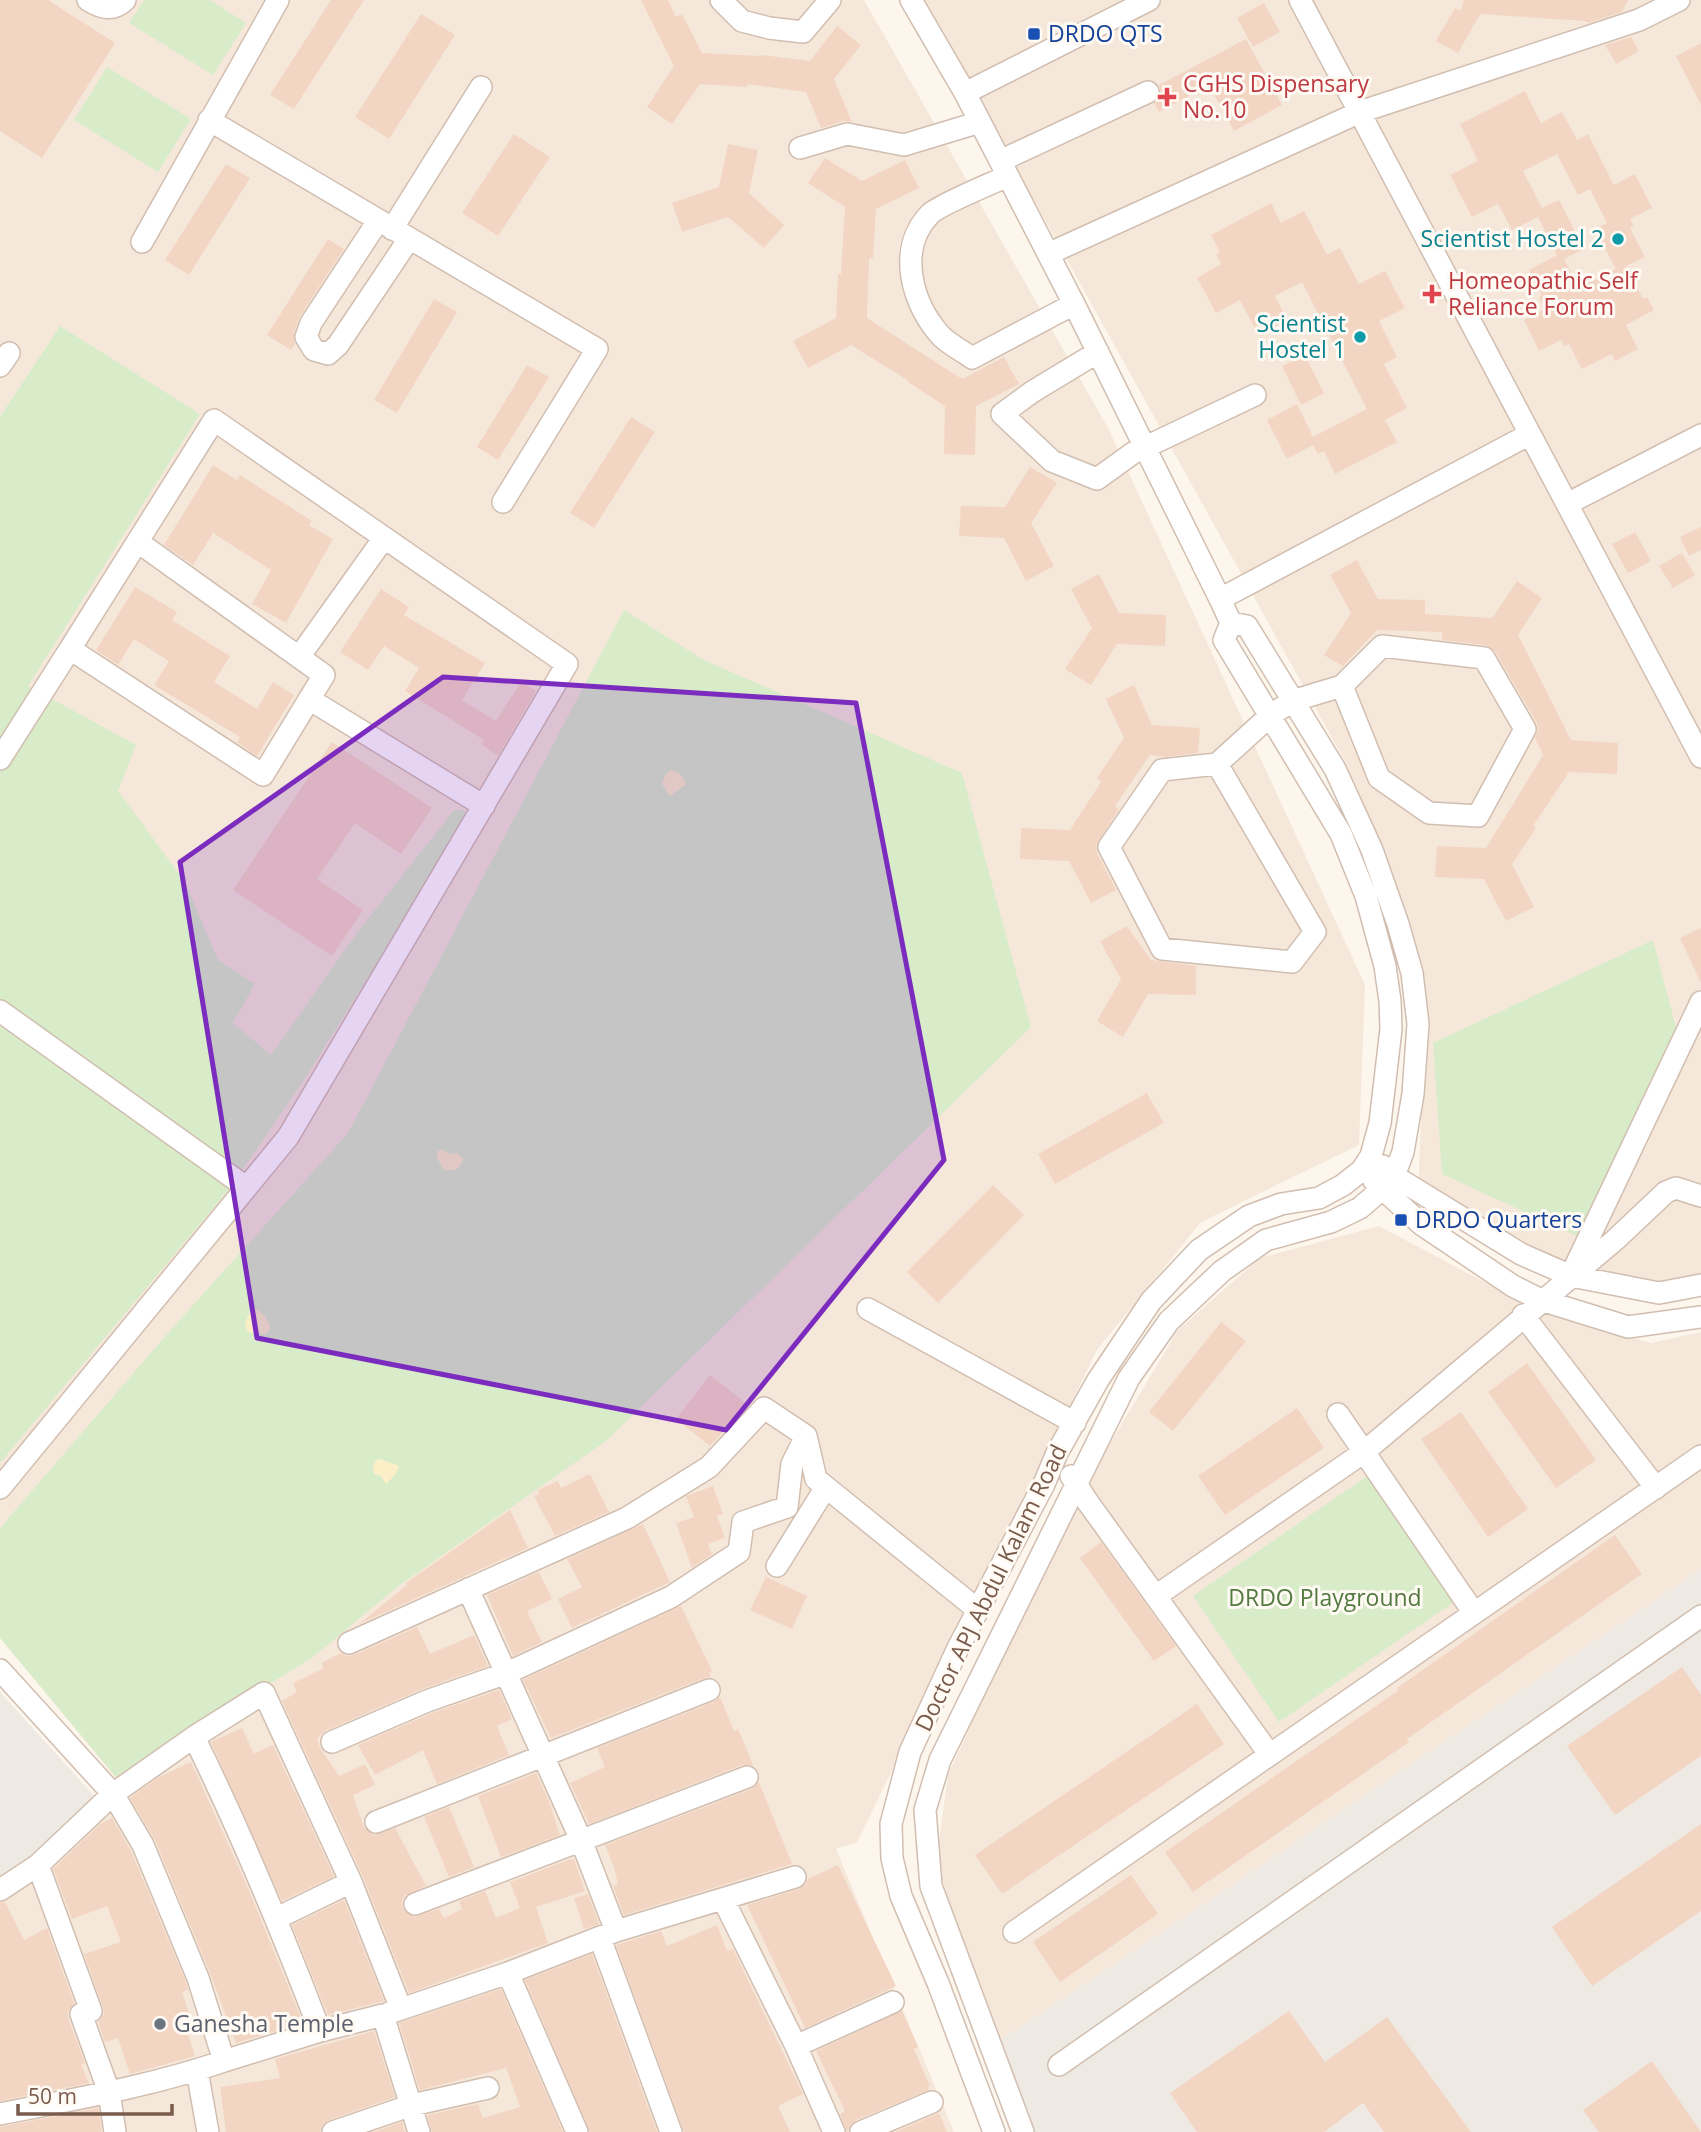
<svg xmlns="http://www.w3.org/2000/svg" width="1701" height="2132" viewBox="0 0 1701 2132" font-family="'Open Sans',sans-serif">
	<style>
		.residential { fill: #f5e8da }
		.industrial { fill: #efe9e4 }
		.green { fill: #d8ecc9 }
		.sand { fill: #fcefc7 }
		.building { fill: #f3d5c3; fill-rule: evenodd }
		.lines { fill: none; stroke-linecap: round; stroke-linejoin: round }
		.minor-casing { stroke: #d1beb0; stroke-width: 24 }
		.minor { stroke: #fff; stroke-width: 21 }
		.marked { fill: #7b2cbf; fill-opacity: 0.2; stroke: #7b2cbf; stroke-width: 5; stroke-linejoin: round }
		.transit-dot { fill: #1a4fb4; stroke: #fffaf3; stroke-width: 2.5 }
		.health-dot { fill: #e0444e; stroke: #fffaf3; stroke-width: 2.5 }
		.culture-dot { fill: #0f9aa8; stroke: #fffaf3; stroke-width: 2.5 }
		.worship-dot { fill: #6b7280; stroke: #fffaf3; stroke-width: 2.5 }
		.labels { text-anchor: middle; stroke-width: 6; stroke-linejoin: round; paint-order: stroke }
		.transit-label { font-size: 23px; fill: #164399; stroke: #fffaf3; text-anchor: start }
		.health-label { font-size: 23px; fill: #be3a42; stroke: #fffaf3; text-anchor: start }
		.culture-label { font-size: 23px; fill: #0d838f; stroke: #fffaf3; text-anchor: end }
		.street-label { font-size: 23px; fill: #7a5c4d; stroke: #fffaf3 }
		.park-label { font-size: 23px; fill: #537a41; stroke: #fffaf3 }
		.worship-label { font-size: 23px; fill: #5b616d; stroke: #fffaf3; text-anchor: start }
	</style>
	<rect width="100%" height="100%" fill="#fdf6ec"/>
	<path class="residential" d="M 0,0 L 864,0 L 1108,428 L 1365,985 L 1359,1145 L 1201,1222 L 1097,1350 L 857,1842 L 836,1849 L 954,2132 L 0,2132 L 0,1879 L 98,1800 L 115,1777 L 0,1638 Z
		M 923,0 L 1701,0 L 1701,1276 L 1661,1283 L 1587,1272 L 1418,1193 L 1426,999 L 1380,843 L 1346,763 Z
		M 1379,1226 L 1535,1309 L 1651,1343 L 1701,1332 L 1701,1569 L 997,2043 L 936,1864 L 948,1775 L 1069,1512 L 1178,1330 L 1260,1258 Z"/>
	<path class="industrial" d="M 1701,1569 L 1701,2132 L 1033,2132 L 997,2043 Z
		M 0,1692 L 98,1800 L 32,1860 L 0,1879 Z"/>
	<path class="green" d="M 144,0 L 210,0 L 246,23 L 213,75 L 129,23 Z
		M 107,67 L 191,119 L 158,172 L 74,120 Z
		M 60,326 L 200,414 L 28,686 L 136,745 L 118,791 L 185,882 L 218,960 L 255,984 L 233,1023 L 271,1055 L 356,934 L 454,810 L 461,809 L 470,815 L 302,1083 L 230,1188 L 0,1463 L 0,417 Z
		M 624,610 L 704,660 L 962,773 L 1031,1027 L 606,1441 L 397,1587 L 312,1658 L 116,1777 L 0,1638 L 0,1528 L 168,1333 L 348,1133 Z
		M 1653,940 L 1681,1046 L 1583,1239 L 1442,1174 L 1433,1043 Z
		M 1370,1474 L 1457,1600 L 1279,1722 L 1193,1596 Z"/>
	<path class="sand" d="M 671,770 L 681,775 L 686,784 L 670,796 L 662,784 L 666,774 Z
		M 441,1149 L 449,1154 L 457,1153 L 463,1159 C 461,1169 454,1171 444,1170 L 437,1158 L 437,1152 Z
		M 255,1309 C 265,1314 268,1319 270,1329 L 266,1334 L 248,1332 L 245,1325 L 249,1313 Z
		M 380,1459 L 399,1466 L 396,1474 L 386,1484 L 381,1476 L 374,1474 L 373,1468 L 376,1460 Z"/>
	<path class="building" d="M 0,0 L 48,0 L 115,43 L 42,158 L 0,131 Z
		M 331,0 L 364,0 L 294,109 L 270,95 Z
		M 641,0 L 668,0 L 676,17 L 682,14 L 702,53 L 761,56 L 762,55 L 810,61 L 837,26 L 861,45 L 834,79 L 852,122 L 843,121 L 821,128 L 806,92 L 747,84 L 747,87 L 700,84 L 672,124 L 647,107 L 674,66 Z
		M 1464,0 L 1628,0 L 1622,12 L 1588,23 L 1585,21 L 1480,14 L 1458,53 L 1436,41 L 1455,8 L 1460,11 Z
		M 1264,3 L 1280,32 L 1253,47 L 1237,18 Z
		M 421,14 L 455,35 L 389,139 L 355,117 Z
		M 1631,37 L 1639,51 L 1616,64 L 1605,45 Z
		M 1246,39 L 1282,105 L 1234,131 L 1209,85 L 1159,112 L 1154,103 L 1161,94 L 1159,85 Z
		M 1701,43 L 1701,105 L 1676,56 Z
		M 1525,91 L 1541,123 L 1562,112 L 1577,140 L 1588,134 L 1614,185 L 1635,174 L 1652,208 L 1630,219 L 1634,226 L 1630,228 L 1645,257 L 1626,266 L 1643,299 L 1647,297 L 1654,310 L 1626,325 L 1638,349 L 1615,361 L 1612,354 L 1582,369 L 1569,344 L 1564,346 L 1561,340 L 1539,351 L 1524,320 L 1545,309 L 1539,297 L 1542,296 L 1529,270 L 1557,255 L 1538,217 L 1512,230 L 1498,204 L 1472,217 L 1450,175 L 1478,161 L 1460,124 ZM 1557,154 L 1578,195 L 1590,189 L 1607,223 L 1595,229 L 1616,269 L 1579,288 L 1564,259 L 1584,249 L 1559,200 L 1542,208 L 1523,171 Z
		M 514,134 L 550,157 L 498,236 L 462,213 Z
		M 728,144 L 758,150 L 749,193 L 784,225 L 764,248 L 728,217 L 682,232 L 672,203 L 719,187 Z
		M 825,158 L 862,181 L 905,160 L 919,188 L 876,209 L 873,258 L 869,258 L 867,318 L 962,379 L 1004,357 L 1019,384 L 976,406 L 975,455 L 944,454 L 945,406 L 908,382 L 909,381 L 851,345 L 808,368 L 793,341 L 836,318 L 838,274 L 841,274 L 845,207 L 808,183 Z
		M 226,164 L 250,178 L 189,275 L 165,260 Z
		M 1271,203 L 1281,223 L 1304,211 L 1327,255 L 1340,248 L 1359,284 L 1385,271 L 1405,308 L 1379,321 L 1397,357 L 1384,364 L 1407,408 L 1385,420 L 1397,442 L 1335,474 L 1324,451 L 1318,454 L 1313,445 L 1287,459 L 1267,420 L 1297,404 L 1313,437 L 1367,409 L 1302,282 L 1275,296 L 1287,320 L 1259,336 L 1240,300 L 1216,313 L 1197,278 L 1221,264 L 1216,254 L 1220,252 L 1211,235 Z
		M 328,239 L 344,249 L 300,316 L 294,333 L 295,344 L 291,350 L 267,335 Z
		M 434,299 L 457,312 L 397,413 L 374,400 Z
		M 1305,355 L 1324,393 L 1301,405 L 1282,366 Z
		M 527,365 L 549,377 L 498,460 L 477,447 Z
		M 631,417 L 655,432 L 594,528 L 570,513 Z
		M 213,465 L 237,480 L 240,475 L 312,521 L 309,525 L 333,539 L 286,623 L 252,604 L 271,570 L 213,533 L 193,565 L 164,545 Z
		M 1030,467 L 1057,483 L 1031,523 L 1054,566 L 1026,581 L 1004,538 L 959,536 L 961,506 L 1005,507 Z
		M 1701,527 L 1701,550 L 1689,556 L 1680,537 Z
		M 1635,532 L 1651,561 L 1628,573 L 1612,544 Z
		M 1682,553 L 1695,575 L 1673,588 L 1659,566 Z
		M 1357,560 L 1378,599 L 1425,600 L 1425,614 L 1492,618 L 1517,581 L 1542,598 L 1518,635 L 1571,740 L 1618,743 L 1617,774 L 1569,772 L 1533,826 L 1536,828 L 1512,864 L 1534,907 L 1506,921 L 1484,879 L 1435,877 L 1437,846 L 1486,848 L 1543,755 L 1535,738 L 1538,729 L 1537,723 L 1495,651 L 1486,645 L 1442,640 L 1442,632 L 1377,630 L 1343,666 L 1324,655 L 1351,613 L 1330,575 Z
		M 1099,574 L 1119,613 L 1166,615 L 1165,646 L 1117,644 L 1091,685 L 1065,669 L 1092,628 L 1071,589 Z
		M 135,587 L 177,612 L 172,620 L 230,656 L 214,682 L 257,709 L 273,682 L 294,695 L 257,756 L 237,742 L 240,737 L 154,685 L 169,661 L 134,639 L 118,665 L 96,650 Z
		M 381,589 L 409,607 L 404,615 L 485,663 L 462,700 L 496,721 L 521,682 L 536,691 L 498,756 L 481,744 L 484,740 L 405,691 L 419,668 L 384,646 L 368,670 L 340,652 Z
		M 1134,685 L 1152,725 L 1200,728 L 1198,753 L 1165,757 L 1150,755 L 1115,806 L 1119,809 L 1096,845 L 1097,853 L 1116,890 L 1091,903 L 1069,861 L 1020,859 L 1021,828 L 1070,830 L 1101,782 L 1097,778 L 1124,738 L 1106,699 Z
		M 332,742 L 432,808 L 401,854 L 355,823 L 317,879 L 363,910 L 332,956 L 233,890 Z
		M 1127,926 L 1151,960 L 1196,966 L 1196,995 L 1148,994 L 1123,1037 L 1097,1021 L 1121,979 L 1100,941 Z
		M 1701,928 L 1701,983 L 1680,938 Z
		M 1147,1093 L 1164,1123 L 1055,1184 L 1038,1154 Z
		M 993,1185 L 1024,1215 L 938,1303 L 907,1272 Z
		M 1221,1322 L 1246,1341 L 1173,1431 L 1149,1412 Z
		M 1527,1363 L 1596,1460 L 1556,1488 L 1488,1392 Z
		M 710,1375 L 748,1405 L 710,1446 L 676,1419 Z
		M 1297,1408 L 1324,1448 L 1225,1515 L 1198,1476 Z
		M 1461,1412 L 1528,1509 L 1488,1537 L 1421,1439 Z
		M 590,1474 L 609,1512 L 555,1536 L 534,1496 L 539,1494 L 538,1490 L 558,1481 L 561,1488 Z
		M 713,1486 L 723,1514 L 717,1516 L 725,1538 L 708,1544 L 712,1554 L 692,1568 L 676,1523 L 694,1517 L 686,1496 Z
		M 510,1510 L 528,1548 L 359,1624 L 407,1585 L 406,1583 Z
		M 643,1524 L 670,1582 L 572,1628 L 558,1599 L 582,1587 L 567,1559 Z
		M 1615,1535 L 1642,1574 L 1407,1739 L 1409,1742 L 1193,1892 L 1165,1852 L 1399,1690 L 1397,1688 Z
		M 1101,1542 L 1176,1646 L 1154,1661 L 1080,1558 Z
		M 539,1572 L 552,1599 L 527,1611 L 542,1642 L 513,1656 L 487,1595 Z
		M 766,1577 L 807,1596 L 792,1629 L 750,1610 Z
		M 681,1606 L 712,1671 L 709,1673 L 711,1677 L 704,1678 L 551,1738 L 523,1680 Z
		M 417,1627 L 430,1654 L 474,1635 L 488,1666 L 422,1689 L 327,1730 L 317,1738 L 320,1748 L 339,1776 L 365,1764 L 375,1785 L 353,1795 L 364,1827 L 375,1835 L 395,1828 L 426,1886 L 405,1895 L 402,1901 L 403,1909 L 414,1917 L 439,1909 L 444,1918 L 462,1909 L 459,1901 L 485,1891 L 496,1918 L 520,1908 L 510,1882 L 568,1860 L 574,1859 L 585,1891 L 536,1907 L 548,1943 L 409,1993 L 363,1877 L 282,1701 L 297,1692 L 293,1683 L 324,1668 L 321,1663 L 341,1653 L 347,1656 L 354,1655 Z
		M 1682,1667 L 1701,1695 L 1701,1756 L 1615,1815 L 1567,1746 Z
		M 499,1690 L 512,1719 L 497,1726 L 509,1755 L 437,1784 L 423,1750 L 375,1775 L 358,1745 L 432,1713 Z
		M 720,1697 L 734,1731 L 738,1729 L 753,1765 L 742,1765 L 589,1824 L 570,1783 L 605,1767 L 597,1748 L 714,1702 Z
		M 1197,1704 L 1224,1744 L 1002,1894 L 975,1855 Z
		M 242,1728 L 254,1754 L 273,1745 L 334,1876 L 282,1901 L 211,1742 Z
		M 191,1762 L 248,1888 L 303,2023 L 236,2043 L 210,1973 L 155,1840 L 130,1798 L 159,1777 Z
		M 536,1773 L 548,1799 L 560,1835 L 501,1857 L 478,1796 Z
		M 759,1782 L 792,1864 L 624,1915 L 613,1886 L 618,1884 L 614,1868 L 605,1845 L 752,1789 Z
		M 449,1807 L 474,1867 L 449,1877 L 424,1817 Z
		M 112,1818 L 131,1851 L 186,1982 L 188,1990 L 182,1992 L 189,2013 L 182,2015 L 195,2056 L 130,2074 L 118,2038 L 105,2042 L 98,2022 L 104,2014 L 103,2007 L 84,1954 L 121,1942 L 107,1906 L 72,1919 L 53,1869 L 100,1824 Z
		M 1701,1824 L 1701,1911 L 1592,1986 L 1552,1927 Z
		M 838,1865 L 896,1986 L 805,2028 L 747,1905 L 799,1889 L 805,1885 L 808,1879 Z
		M 1131,1875 L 1158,1914 L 1060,1982 L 1033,1942 Z
		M 588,1894 L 599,1924 L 584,1929 L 574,1898 Z
		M 344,1900 L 384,2001 L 328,2015 L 292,1925 Z
		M 5,1902 L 24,1940 L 47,1928 L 74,2003 L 68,2011 L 68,2018 L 85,2063 L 81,2064 L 89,2083 L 0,2101 L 0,1903 Z
		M 717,1925 L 727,1951 L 733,1949 L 803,2094 L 778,2106 L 790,2132 L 684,2132 L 616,1945 L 661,1931 L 667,1946 Z
		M 592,1954 L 657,2132 L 590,2132 L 525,1980 Z
		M 501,1989 L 563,2132 L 432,2132 L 427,2115 L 478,2104 L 483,2118 L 520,2107 L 506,2068 L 420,2090 L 399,2023 Z
		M 902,2011 L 918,2047 L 914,2049 L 930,2086 L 928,2087 L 929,2090 L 856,2120 L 847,2132 L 840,2114 L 845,2111 L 816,2051 Z
		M 1289,2011 L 1325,2062 L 1387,2017 L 1471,2132 L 1384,2132 L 1363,2103 L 1324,2132 L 1197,2132 L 1170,2093 Z
		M 374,2031 L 395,2097 L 329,2120 L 323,2124 L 320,2132 L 226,2132 L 220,2087 L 280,2078 L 275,2059 Z
		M 1652,2061 L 1701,2132 L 1599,2132 L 1583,2110 Z
		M 98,2108 L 102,2131 L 99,2132 L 0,2132 L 0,2127 Z
		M 939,2113 L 947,2132 L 895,2132 L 937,2114 Z
		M 402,2122 L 405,2132 L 374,2132 Z"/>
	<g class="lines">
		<g class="minor-casing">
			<path id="minor" d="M 88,0 C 101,8 113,12 125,0
				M 721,0 L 742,21 L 769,28 L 803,32 L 830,0
				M 911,0 L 965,93 L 1074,304 L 1220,599 L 1231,623 L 1224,640 L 1341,834 L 1366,896 L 1385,966 L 1390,1001 L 1391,1029 L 1380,1123 L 1371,1156 L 1362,1170 L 1343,1185 L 1319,1198 L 1281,1204 L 1249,1216 L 1199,1250 L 1151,1301 L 1098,1380 L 1057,1453 L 1044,1484 L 958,1648 L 910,1752 L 891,1824 L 892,1858 L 901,1896 L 938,1983 L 994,2132
				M 1300,0 L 1701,757
				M 965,93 L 1149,0
				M 209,120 L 597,349 L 503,502
				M 800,148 L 847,134 L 904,145 L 980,122
				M 1000,161 L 1148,92
				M 1008,176 C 992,183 939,205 930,214 C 896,249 912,304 941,336 C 950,345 963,351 972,358 L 1074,304
				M 378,221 L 311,323 L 306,337 L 314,350 L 328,354 L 338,345 L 409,239
				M 392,229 L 481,87
				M 142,242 L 278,0
				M 1048,254 L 1360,112 L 1639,20 L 1679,0
				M 1098,352 L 1032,392 L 1002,414 L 1052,461 L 1097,479 L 1133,453 L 1255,395
				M 0,366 L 9,353
				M 1567,504 L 1701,435
				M 1220,599 L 1530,434
				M 299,657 L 384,538
				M 309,699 L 484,806
				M 0,759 L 70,649
				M 1217,764 L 1162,770 L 1109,847 L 1162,949 L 1292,962 L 1315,932 L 1217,764 L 1271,715 L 1292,701 L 1342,686 L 1379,778 L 1429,813 L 1478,816 L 1525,729 L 1484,658 L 1382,646 L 1342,686
				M 0,1011 L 246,1187
				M 1383,1166 L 1394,1176 L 1521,1254 L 1571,1276 L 1659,1293 L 1701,1285
				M 1374,1181 L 1421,1224 L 1513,1286 L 1541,1300 L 1628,1327 L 1701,1317
				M 1573,1271 L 1701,1002
				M 868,1309 L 1075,1423
				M 1523,1315 L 1656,1488
				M 1338,1414 L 1474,1613
				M 1071,1476 L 1087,1501 L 1270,1755
				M 0,1488 L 288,1137 L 567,664 L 214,420 L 70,649 L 263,775 L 324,675 L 138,542
				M 777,1566 L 826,1487
				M 468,1589 L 581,1840 L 616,1931
				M 1156,1596 L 1364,1452 L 1615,1240 L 1666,1192 L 1676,1188 L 1701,1196
				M 349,1643 L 627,1518 L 709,1467 L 764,1408 L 806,1436 L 816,1479 L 978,1610
				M 0,1670 L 113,1794 L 143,1845 L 198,1978 L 224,2061 L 320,2031 L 383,2015 L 419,2132
				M 194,1737 C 241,1833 282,1931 320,2031
				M 332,1742 L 427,1701 L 507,1673 L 671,1597 L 739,1552 L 743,1522 L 787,1507 L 792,1464 L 806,1436
				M 376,1822 L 709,1690
				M 38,1865 L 91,2011 L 81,2014 L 109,2092 L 115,2132
				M 0,1890 L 38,1865 L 113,1794 L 194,1737 L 264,1693 L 351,1882 L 401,2009
				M 723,1899 L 796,2046 L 834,2132
				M 415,1904 L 747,1777
				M 277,1918 L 351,1882
				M 1014,1932 L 1701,1456
				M 600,1938 L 671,2132
				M 508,1973 L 577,2132
				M 389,2013 L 508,1973 L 616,1931 L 795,1877
				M 796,2046 L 893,2002
				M 1059,2065 L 1701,1616
				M 197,2070 L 208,2132
				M 0,2114 C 75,2099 152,2086 224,2061
				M 333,2132 L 412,2105 L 488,2088
				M 861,2132 L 932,2102
				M 1023,2132 L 931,1886 L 925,1810 L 940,1760 L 1129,1378 L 1169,1321 L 1222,1271 L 1266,1240 L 1331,1222 L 1360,1208 L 1382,1189 L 1394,1176 L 1403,1152 L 1413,1094 L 1418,1024 L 1412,973 L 1398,924 L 1372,850 L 1335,769 L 1247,626 L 1231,623"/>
		</g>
		<use href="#minor" class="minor"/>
	</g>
	<path class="marked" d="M 443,677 L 856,703 L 944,1160 L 726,1430 L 257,1338 L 180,862 Z"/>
	<g class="transit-dot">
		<rect x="1027" y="27" width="14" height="14" rx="3.5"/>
		<rect x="1394" y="1213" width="14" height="14" rx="3.5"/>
	</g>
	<g class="health-dot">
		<path d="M1163.5 86.5h7v7h7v7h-7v7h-7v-7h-7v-7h7z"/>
		<path d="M1428.5 283.5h7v7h7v7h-7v7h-7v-7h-7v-7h7z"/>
	</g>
	<g class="culture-dot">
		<circle cx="1618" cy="239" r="7"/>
		<circle cx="1360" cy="337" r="7"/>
	</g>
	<circle class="worship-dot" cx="160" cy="2024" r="7"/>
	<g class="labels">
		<g class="transit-label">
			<text x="1048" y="42">DRDO QTS</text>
			<text x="1415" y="1228">DRDO Quarters</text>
		</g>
		<g class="health-label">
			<text x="1183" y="92">CGHS Dispensary<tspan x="1183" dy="26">No.10</tspan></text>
			<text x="1448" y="289">Homeopathic Self<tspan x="1448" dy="26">Reliance Forum</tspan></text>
		</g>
		<g class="culture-label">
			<text x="1604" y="247">Scientist Hostel 2</text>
			<text x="1346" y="332">Scientist<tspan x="1346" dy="26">Hostel 1</tspan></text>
		</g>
		<g class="street-label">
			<text transform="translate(991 1588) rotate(-64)" y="8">Doctor APJ Abdul Kalam Road</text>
		</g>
		<g class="park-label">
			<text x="1325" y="1606">DRDO Playground</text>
		</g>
		<g class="worship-label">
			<text x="174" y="2032">Ganesha Temple</text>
		</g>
	</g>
	<path d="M18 2104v10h154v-10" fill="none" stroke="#7a5c4d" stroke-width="3.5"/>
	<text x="28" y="2104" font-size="21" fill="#7a5c4d" stroke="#fffaf3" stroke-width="5" paint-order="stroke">50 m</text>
</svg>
